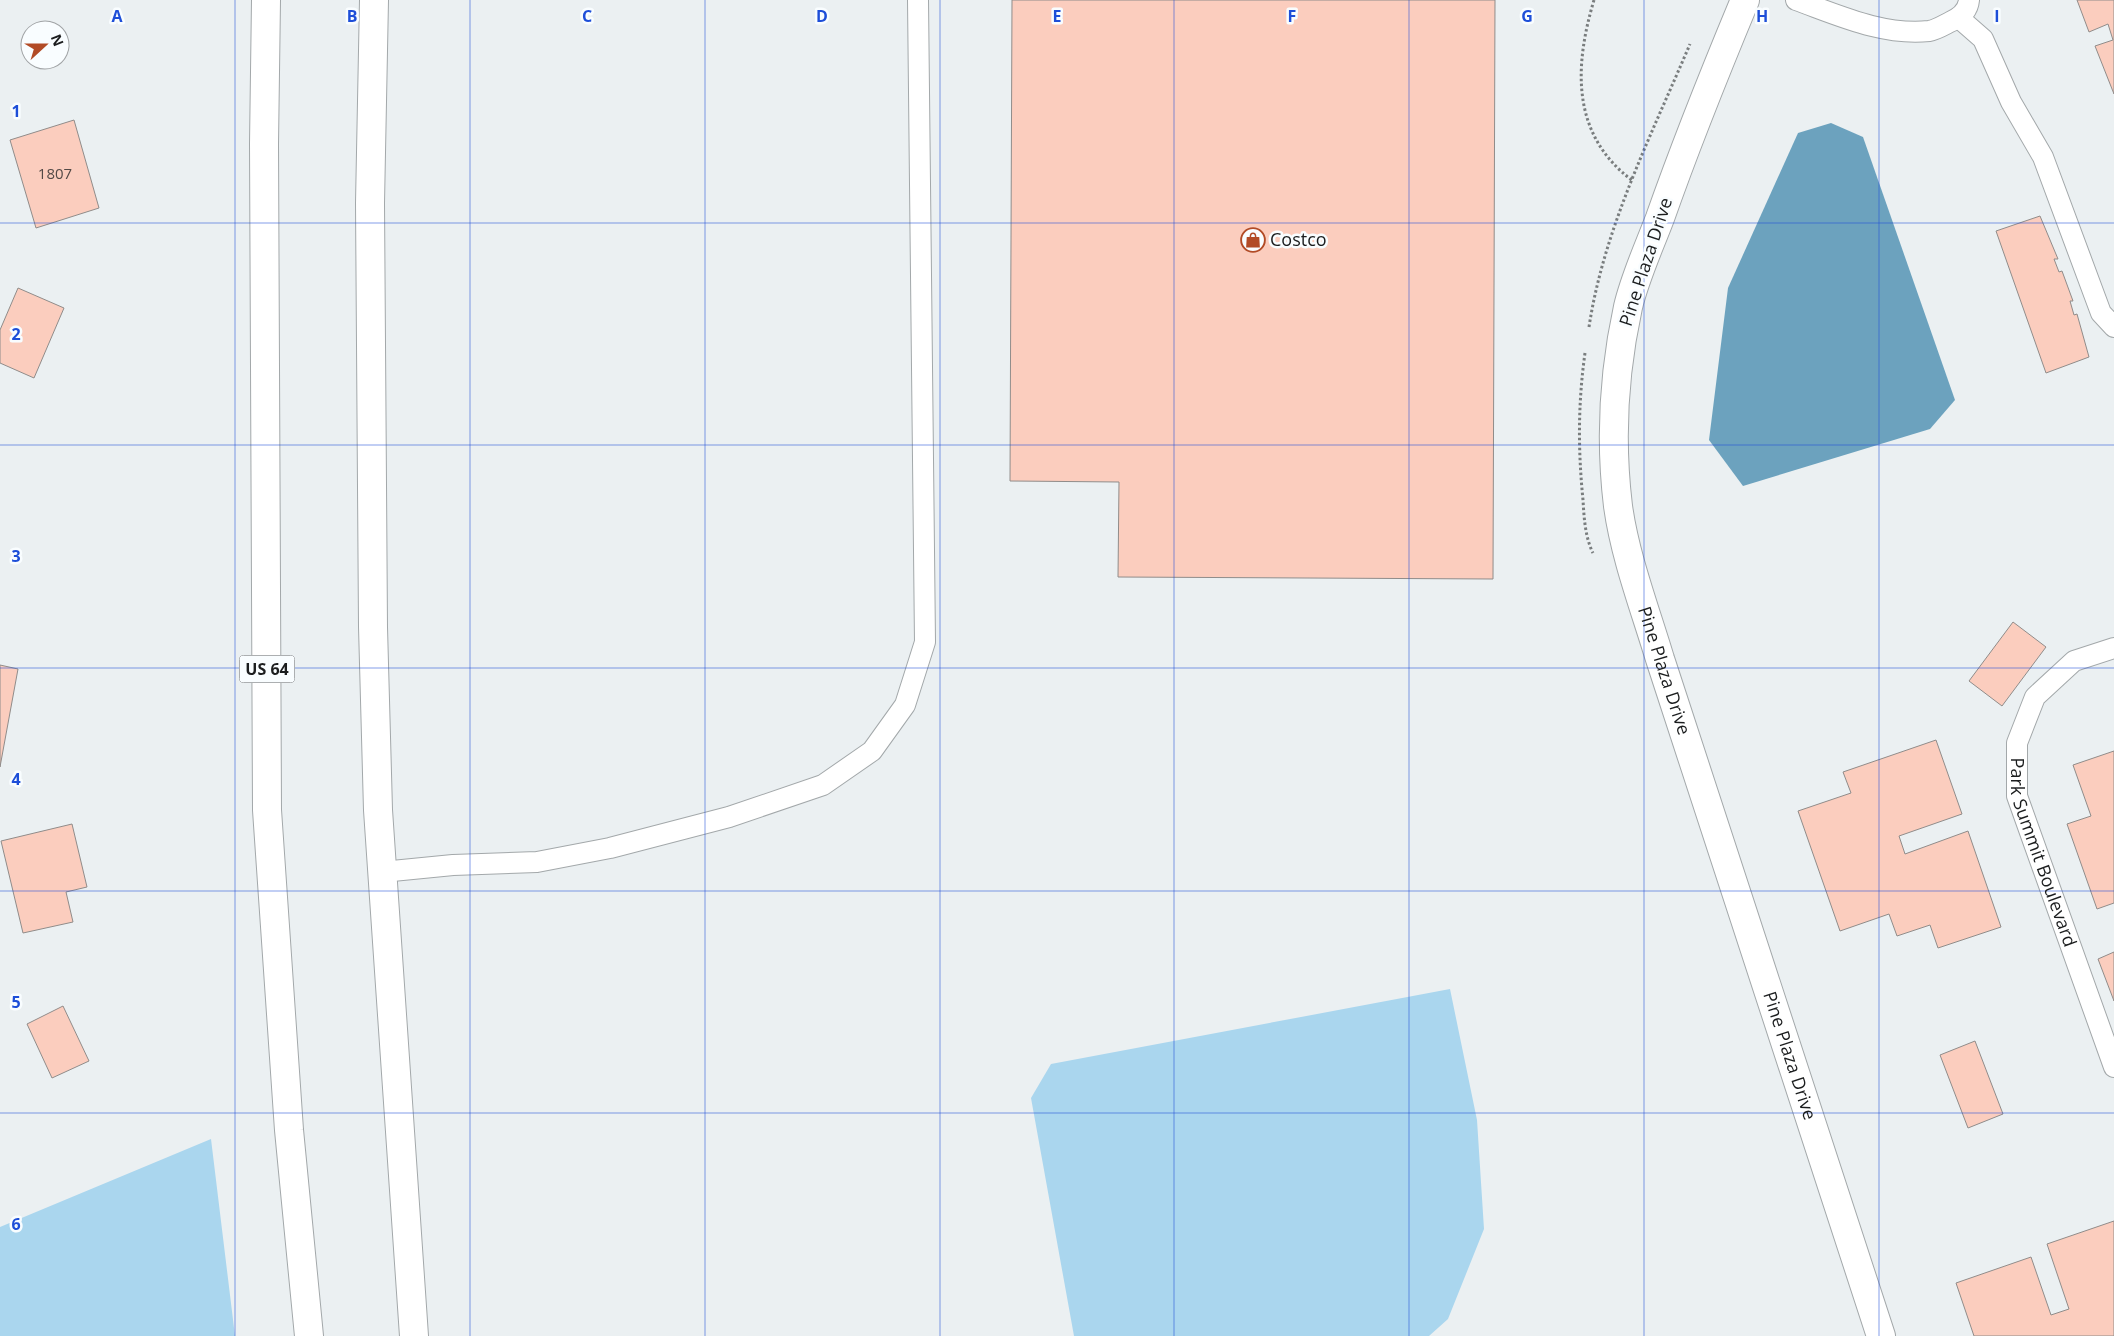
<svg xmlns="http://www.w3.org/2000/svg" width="2114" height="1336" viewBox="0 0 2114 1336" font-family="'Open Sans',sans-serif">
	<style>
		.green { fill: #aad6ee }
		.water { fill: #6ca2be }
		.building { fill: #fbcdbe; stroke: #908c8a }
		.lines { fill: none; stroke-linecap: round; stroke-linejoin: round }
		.lane-casing { stroke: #a3a8aa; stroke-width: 22 }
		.secondary-casing { stroke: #a3a8aa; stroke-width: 30 }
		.highway-casing { stroke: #a3a8aa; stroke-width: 30 }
		.path { stroke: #797d7e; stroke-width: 3; stroke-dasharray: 2.5 2.5; stroke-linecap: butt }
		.lane { stroke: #fff; stroke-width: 20 }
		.secondary { stroke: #fff; stroke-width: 28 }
		.highway { stroke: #fff; stroke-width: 28 }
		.grid { fill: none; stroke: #1d4ed8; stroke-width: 1; stroke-opacity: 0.55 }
		.labels { text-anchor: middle; stroke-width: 5; stroke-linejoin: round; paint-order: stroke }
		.number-label { font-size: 15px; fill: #534946 }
		.shield { fill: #f9fdff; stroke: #5e6062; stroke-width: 1 }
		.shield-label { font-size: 16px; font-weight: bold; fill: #1b1d1e }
		.poi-label { font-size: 18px; fill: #1b1d1e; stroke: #f9fdff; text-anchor: start }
		.street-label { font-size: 18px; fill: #1b1d1e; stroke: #f9fdff }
		.grid-label { font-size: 16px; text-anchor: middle; font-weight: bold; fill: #1d4ed8; stroke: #f9fdff; stroke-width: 5; stroke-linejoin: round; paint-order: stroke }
	</style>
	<rect width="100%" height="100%" fill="#ebf0f2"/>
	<path class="green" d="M 1450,989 L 1477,1120 L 1484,1229 L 1448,1319 L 1429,1336 L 1074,1336 L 1031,1098 L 1051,1064 Z
		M 211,1139 L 235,1336 L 0,1336 L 0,1227 Z"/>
	<path class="water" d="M 1831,123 L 1863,137 L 1955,400 L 1930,429 L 1743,486 L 1709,440 L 1728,288 L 1798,133 Z"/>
	<path class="building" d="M 1012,0 L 1495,0 L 1493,579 L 1118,577 L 1119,482 L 1010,481 Z
		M 2077,0 L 2114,0 L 2114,94 L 2095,46 L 2113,40 L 2108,24 L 2089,32 Z
		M 74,120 L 99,208 L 36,228 L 10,140 Z
		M 2040,216 L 2058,259 L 2054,259 L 2059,272 L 2062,271 L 2073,301 L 2070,301 L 2074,315 L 2077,314 L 2089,357 L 2046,373 L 1996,231 Z
		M 18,288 L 64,308 L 34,378 L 0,363 L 0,330 Z
		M 2013,622 L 2046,647 L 2002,706 L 1969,681 Z
		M 0,665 L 18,669 L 0,767 Z
		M 1936,740 L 1962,814 L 1899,836 L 1905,854 L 1968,831 L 2001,927 L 1938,948 L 1930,925 L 1897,936 L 1889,914 L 1840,931 L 1798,811 L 1851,793 L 1843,772 Z
		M 2114,751 L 2114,903 L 2097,909 L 2067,824 L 2091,816 L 2073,765 Z
		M 72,824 L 87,887 L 66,892 L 73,922 L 23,933 L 1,841 Z
		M 2114,952 L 2114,1001 L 2098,959 Z
		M 63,1006 L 89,1061 L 52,1078 L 27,1024 Z
		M 1975,1041 L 2003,1114 L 1968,1128 L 1940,1055 Z
		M 2114,1221 L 2114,1336 L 1974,1336 L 1956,1283 L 2031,1257 L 2051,1315 L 2069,1309 L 2047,1244 Z"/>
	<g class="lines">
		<g class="lane-casing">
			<g id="lane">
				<path d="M 1796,0 C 1838,15 1883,36 1929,31 C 1936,30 1944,25 1950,22 C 1959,18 1968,11 1969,0"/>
				<path d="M 1959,18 L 1983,39 L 2011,102 L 2043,157 L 2101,313 L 2114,327"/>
				<path id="s1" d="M 2114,648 L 2074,661 L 2035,697 L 2017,743 L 2017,796 L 2114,1067"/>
				<path d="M 382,872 L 453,865 L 537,862 L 610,848 L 729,817 L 823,785 L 872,751 L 905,705 L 925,642 L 918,0"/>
			</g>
		</g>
		<g class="secondary-casing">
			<g id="secondary">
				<path id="s2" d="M 1745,0 C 1715,72 1686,144 1660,218 C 1649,247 1635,277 1628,307 C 1614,371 1610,440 1618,506 C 1625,557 1645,609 1660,659 L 1881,1336"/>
			</g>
		</g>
		<g class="highway-casing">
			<path id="highway" d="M 266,0 L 264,144 L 267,810 L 289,1130 L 309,1336
				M 374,0 L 370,203 L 373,627 L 378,810 L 414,1336"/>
		</g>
		<path class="path" d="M 1594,0 C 1574,67 1571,135 1633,181
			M 1589,327 C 1604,228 1651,136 1690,44
			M 1585,353 C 1578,403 1578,450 1583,500 C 1584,517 1585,537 1593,553"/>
		<use href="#lane" class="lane"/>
		<use href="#secondary" class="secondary"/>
		<use href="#highway" class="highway"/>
	</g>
	<path class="grid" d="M 235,0 L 235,1336M 470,0 L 470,1336M 705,0 L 705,1336M 940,0 L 940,1336M 1174,0 L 1174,1336M 1409,0 L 1409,1336M 1644,0 L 1644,1336M 1879,0 L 1879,1336M 0,223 L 2114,223M 0,445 L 2114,445M 0,668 L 2114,668M 0,891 L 2114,891M 0,1113 L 2114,1113"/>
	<defs>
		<g id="shop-ring" transform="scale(1.25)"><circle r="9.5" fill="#f9fdff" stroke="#b24b26" stroke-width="1.5"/><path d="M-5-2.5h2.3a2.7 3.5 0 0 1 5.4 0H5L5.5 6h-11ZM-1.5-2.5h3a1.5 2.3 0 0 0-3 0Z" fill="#b24b26"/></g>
	</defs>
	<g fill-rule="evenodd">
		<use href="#shop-ring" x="1253" y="240"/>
	</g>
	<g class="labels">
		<g class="number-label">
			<text x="55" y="179">1807</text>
		</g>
		<rect class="shield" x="239.5" y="655.5" width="55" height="27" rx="4"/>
		<g class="shield-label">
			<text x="267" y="675">US 64</text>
		</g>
		<g class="poi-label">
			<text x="1270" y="246">Costco</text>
		</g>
		<g class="street-label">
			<text transform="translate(1646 262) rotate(-72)" y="6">Pine Plaza Drive</text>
			<text dy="6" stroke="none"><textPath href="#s2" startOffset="700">Pine Plaza Drive</textPath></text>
			<text dy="6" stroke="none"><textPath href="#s1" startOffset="258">Park Summit Boulevard</textPath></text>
			<text dy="6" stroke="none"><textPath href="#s2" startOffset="1105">Pine Plaza Drive</textPath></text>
		</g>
	</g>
	<g class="grid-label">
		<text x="117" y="22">A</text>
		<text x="352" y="22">B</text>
		<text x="587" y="22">C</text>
		<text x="822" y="22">D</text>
		<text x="1057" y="22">E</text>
		<text x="1292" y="22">F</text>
		<text x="1527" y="22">G</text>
		<text x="1762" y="22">H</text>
		<text x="1997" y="22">I</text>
		<text x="16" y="117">1</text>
		<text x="16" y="340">2</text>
		<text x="16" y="562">3</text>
		<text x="16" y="785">4</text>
		<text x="16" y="1008">5</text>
		<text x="16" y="1230">6</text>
	</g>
	<g transform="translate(45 45) rotate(69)"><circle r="24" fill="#f9fdff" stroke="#a0a3a5"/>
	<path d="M0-4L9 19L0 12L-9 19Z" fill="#b24b26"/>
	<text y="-8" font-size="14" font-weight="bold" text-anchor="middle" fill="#1b1d1e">N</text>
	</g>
</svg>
